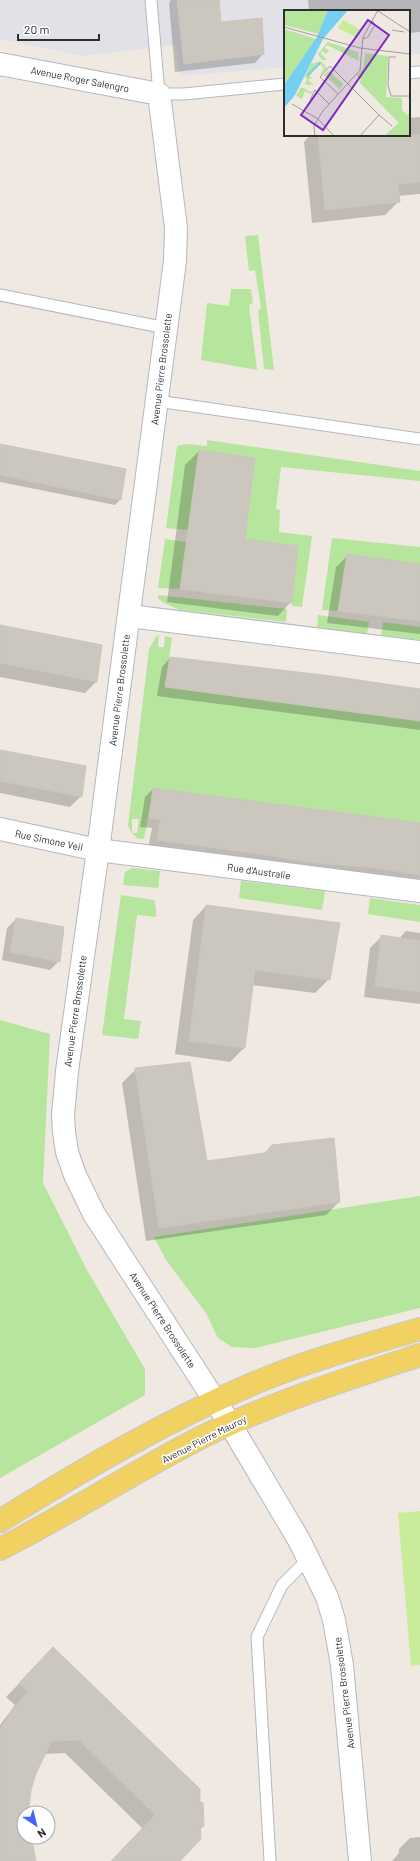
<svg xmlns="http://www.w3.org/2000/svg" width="420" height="1861" viewBox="0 0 420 1861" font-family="Barlow,sans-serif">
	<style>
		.industrial { fill: #e3e1e8 }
		.green { fill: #b6e59e }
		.pitch { fill: #c9ec9a }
		.shadow { fill: #0003 }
		.building { fill: #cbc7bf; stroke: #cbc5ba }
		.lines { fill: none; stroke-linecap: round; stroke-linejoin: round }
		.service-casing { stroke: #b4b7c1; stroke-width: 13 }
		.minor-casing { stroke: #b4b7c1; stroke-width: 24 }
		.tertiary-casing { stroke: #b4b7c1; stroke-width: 24 }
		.primary-casing { stroke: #c9c9c9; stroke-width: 24 }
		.service { stroke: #fff; stroke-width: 11 }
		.minor { stroke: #fff; stroke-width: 22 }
		.tertiary { stroke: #fff; stroke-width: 22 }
		.primary { stroke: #f2d163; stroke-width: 22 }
		.labels { text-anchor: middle; stroke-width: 3.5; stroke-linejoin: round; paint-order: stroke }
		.street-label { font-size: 10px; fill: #2e2e2e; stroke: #fff }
		.inset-river { fill: none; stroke: #75cff0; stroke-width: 2 }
		.inset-road { fill: none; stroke: #a29e99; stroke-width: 1 }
		.view { fill: #7b2cbf; fill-opacity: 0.15; stroke: #7b2cbf; stroke-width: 2 }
		.inset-edge { fill: none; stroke: #2e2e2e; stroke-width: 2 }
	</style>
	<rect width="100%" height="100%" fill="#efe9e1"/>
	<path class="industrial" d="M 0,0 L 420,0 L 420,54 L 409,55 L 409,11 L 285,11 L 285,67 L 180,76 L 176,45 L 83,56 L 0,39 Z"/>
	<path class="green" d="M 258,235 L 274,370 L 264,369 L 258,311 L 261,308 L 255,270 L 249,271 L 245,236 Z
		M 231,289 L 251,289 L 253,303 L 249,305 L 257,370 L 201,360 L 207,303 L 229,306 Z
		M 207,440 L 420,471 L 420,481 L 281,467 L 276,509 L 280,510 L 279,532 L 312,536 L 302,607 L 292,606 L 298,546 L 245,539 L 255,458 L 199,450 L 188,530 L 166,528 L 177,446 L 187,444 L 207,446 Z
		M 332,538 L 420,547 L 420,564 L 347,555 L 338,611 L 322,610 Z
		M 165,539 L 186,542 L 180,589 L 158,588 Z
		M 158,595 L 287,609 L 286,622 L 180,610 L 162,602 L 158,598 Z
		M 318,615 L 369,622 L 367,634 L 317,627 Z
		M 383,622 L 420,627 L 420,640 L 381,635 Z
		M 159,635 L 158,647 L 164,647 L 165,636 L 172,638 L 165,687 L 420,721 L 420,823 L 153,788 L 144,839 L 137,838 L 132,833 L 137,833 L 139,819 L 132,819 L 132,833 L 128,826 L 149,649 L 156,637 Z
		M 132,868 L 160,871 L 158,888 L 123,885 L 125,872 Z
		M 241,881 L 325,891 L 322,910 L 239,898 Z
		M 121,895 L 154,900 L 156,908 L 156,917 L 137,915 L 124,1019 L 141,1021 L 138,1039 L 102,1035 Z
		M 370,898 L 420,905 L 420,922 L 368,914 Z
		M 0,1020 L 50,1034 L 43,1183 L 88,1272 L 145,1369 L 145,1395 L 0,1478 Z
		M 420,1196 L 420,1308 L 255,1348 L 232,1347 L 218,1338 L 206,1313 L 166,1260 L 154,1237 Z"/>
	<path class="pitch" d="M 420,1511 L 420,1665 L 411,1666 L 398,1513 Z"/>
	<path class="shadow" d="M 171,0 L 218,0 L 220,23 L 263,54 L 255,63 L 175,72 L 169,3 Z
		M 308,0 L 420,0 L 420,32 L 409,33 L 409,11 L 309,11 Z
		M 420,117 L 420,194 L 398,196 L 399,201 L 385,215 L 312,223 L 304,142 L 310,135 L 409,135 L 409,118 Z
		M 0,445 L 120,500 L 115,505 L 0,482 Z
		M 199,451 L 244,540 L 291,602 L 278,616 L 167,602 L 185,465 Z
		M 347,556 L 420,565 L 420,634 L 327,623 L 336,567 Z
		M 0,626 L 96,682 L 85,693 L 0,677 Z
		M 170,658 L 420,689 L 420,730 L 157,696 L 162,667 Z
		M 0,750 L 81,796 L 70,807 L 0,793 Z
		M 153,789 L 420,824 L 420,885 L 148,848 L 152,828 L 140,827 L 145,797 Z
		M 206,906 L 329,979 L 315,993 L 252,985 L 244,1048 L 230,1062 L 175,1054 L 193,920 Z
		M 16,919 L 59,961 L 50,970 L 2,960 L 7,928 Z
		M 406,931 L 420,933 L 420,1004 L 364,997 L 370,948 L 382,936 L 399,939 Z
		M 136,1069 L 206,1162 L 339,1202 L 326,1215 L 146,1241 L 122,1083 Z
		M 40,1662 L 199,1803 L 203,1826 L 178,1861 L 112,1861 L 143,1829 L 65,1753 L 44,1754 L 30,1790 L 27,1813 L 24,1813 L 24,1837 L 30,1837 L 36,1861 L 0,1861 L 0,1725 L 15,1705 L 6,1697 Z
		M 420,1837 L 420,1861 L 392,1861 L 399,1853 L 399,1849 L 410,1838 Z"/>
	<path class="building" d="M 177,0 L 219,0 L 221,22 L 262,18 L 264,54 L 184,64 Z
		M 318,135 L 420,135 L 420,182 L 398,184 L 400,202 L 325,210 Z
		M 0,444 L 126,469 L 121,500 L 0,475 Z
		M 199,450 L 255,458 L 245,539 L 298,546 L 292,603 L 180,589 Z
		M 347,554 L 420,564 L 420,621 L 338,611 Z
		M 0,625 L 102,645 L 97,682 L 0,663 Z
		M 170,657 L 331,676 L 420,689 L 420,721 L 165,687 Z
		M 0,750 L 86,766 L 82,797 L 0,781 Z
		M 153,788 L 420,823 L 420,875 L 376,868 L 305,862 L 260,854 L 157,840 L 160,820 L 149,818 Z
		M 206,905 L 340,923 L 330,980 L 255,970 L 245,1048 L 189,1041 Z
		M 16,918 L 64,927 L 60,962 L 10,952 Z
		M 381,935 L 420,941 L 420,992 L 375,986 Z
		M 190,1062 L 207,1161 L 265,1153 L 272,1145 L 334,1138 L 340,1202 L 159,1228 L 135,1068 Z
		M 53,1647 L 200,1789 L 200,1802 L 203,1803 L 204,1826 L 200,1827 L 201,1839 L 180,1861 L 111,1861 L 155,1815 L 79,1740 L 52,1741 L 36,1773 L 31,1790 L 28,1813 L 24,1813 L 24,1837 L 31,1837 L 36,1861 L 0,1861 L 0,1730 L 10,1713 L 28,1691 L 19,1683 Z"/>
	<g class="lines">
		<g class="service-casing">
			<path id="service" d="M 151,0 L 159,94 L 184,94 L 285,84
				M 409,73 L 420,72
				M 0,295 L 166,328
				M 157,401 L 420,439
				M 270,1861 L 257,1637 L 282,1585 L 309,1558"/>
		</g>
		<g class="minor-casing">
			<path id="minor" d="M 129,616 L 420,652
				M 0,829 L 98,850 L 420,891"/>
		</g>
		<g class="tertiary-casing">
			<path id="tertiary" d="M 0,64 L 159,94 L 176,228 L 175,261 L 98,850 L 67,1071 L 63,1115 L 64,1132 L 67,1152 L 75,1175 L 94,1214 L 230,1424 L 299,1540 L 327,1597 L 334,1620 L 342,1665 L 360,1861"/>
		</g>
		<g class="primary-casing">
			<path id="primary" d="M 0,1521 C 85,1468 174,1416 267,1378 C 317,1358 369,1344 420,1329
				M 0,1549 C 69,1514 135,1471 204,1436 C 274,1402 347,1379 420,1355"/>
		</g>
		<use href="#service" class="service"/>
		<use href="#minor" class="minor"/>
		<use href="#tertiary" class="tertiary"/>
		<use href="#primary" class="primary"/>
	</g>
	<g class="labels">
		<g class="street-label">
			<text transform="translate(80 79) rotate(11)" y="4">Avenue Roger Salengro</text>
			<text transform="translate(161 369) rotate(-83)" y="4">Avenue Pierre Brossolette</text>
			<text transform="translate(119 690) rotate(-83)" y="4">Avenue Pierre Brossolette</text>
			<text transform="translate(49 840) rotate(12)" y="4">Rue Simone Veil</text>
			<text transform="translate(259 871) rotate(8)" y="4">Rue d'Australie</text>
			<text transform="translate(75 1011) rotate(-82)" y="4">Avenue Pierre Brossolette</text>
			<text transform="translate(163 1320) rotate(57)" y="4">Avenue Pierre Brossolette</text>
			<text transform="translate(204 1439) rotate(-27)" y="4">Avenue Pierre Mauroy</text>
			<text transform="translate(344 1693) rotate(-97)" y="4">Avenue Pierre Brossolette</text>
		</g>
	</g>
	<g transform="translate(284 10)">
		<rect width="126" height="126" fill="#efe9e1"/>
		<path d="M 0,0 L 44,0 L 35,24 L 0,15 ZM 0,19 L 32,29 L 0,75 ZM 44,32 L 74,42 L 75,51 L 43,35 L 41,38 L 45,41 L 42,44 L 38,41 L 37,44 L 43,50 L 38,50 L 34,44 ZM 81,43 L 104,46 L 102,87 L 118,88 L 118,100 L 123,105 L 126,102 L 126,126 L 100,126 L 115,113 L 75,72 L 77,70 L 73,65 L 79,58 ZM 37,51 L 43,58 L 35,66 L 40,58 L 36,54 L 25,66 L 28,68 L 24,70 L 31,76 L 27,74 L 23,80 L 27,82 L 29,80 L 27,84 L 21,81 L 18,89 L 12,86 L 17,77 L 23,80 L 26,75 L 21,74 L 23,69 L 21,67 L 27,54 ZM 47,58 L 45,61 L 59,74 L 61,72 L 53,82 L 55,78 L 41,66 L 38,67 Z" fill="#b6e59e"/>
		<path d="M 59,10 L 77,20 L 73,28 L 54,18 Z" fill="#c9ec9a"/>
		<path d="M 44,0 L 64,0 L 39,29 L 11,85 L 0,98 L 0,75 L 33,27 Z" fill="#75cff0"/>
		<path class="inset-river" d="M 23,66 L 36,53"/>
		<path class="inset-road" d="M 94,1 L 126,22M 0,17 L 76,38 L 126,44M 108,20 L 120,22M 79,29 L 84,27 L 91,15 L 88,10M 112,47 L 105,47 L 104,75 L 107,86 L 126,86M 54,84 L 36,67 L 46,56 L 95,105 L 76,126M 26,90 L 31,80 L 45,94M 8,94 L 34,109 L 50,126M 95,105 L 108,116M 31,126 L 30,116 L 38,102 L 76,60 L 79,27 L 94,0"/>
		<path class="view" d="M 84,10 L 105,25 L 39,120 L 17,105 Z"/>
		<rect width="126" height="126" class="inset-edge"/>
	</g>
	<g transform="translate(36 1825) rotate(145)"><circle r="19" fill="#ffffff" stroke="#ababab"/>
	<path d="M0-3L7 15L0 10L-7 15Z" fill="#4264fb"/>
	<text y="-6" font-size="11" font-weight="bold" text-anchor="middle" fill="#2e2e2e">N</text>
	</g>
	<path d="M18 34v6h81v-6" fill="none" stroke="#2e2e2e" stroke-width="2"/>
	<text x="24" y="34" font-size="12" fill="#2e2e2e" stroke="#ffffff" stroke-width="3" paint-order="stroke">20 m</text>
</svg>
